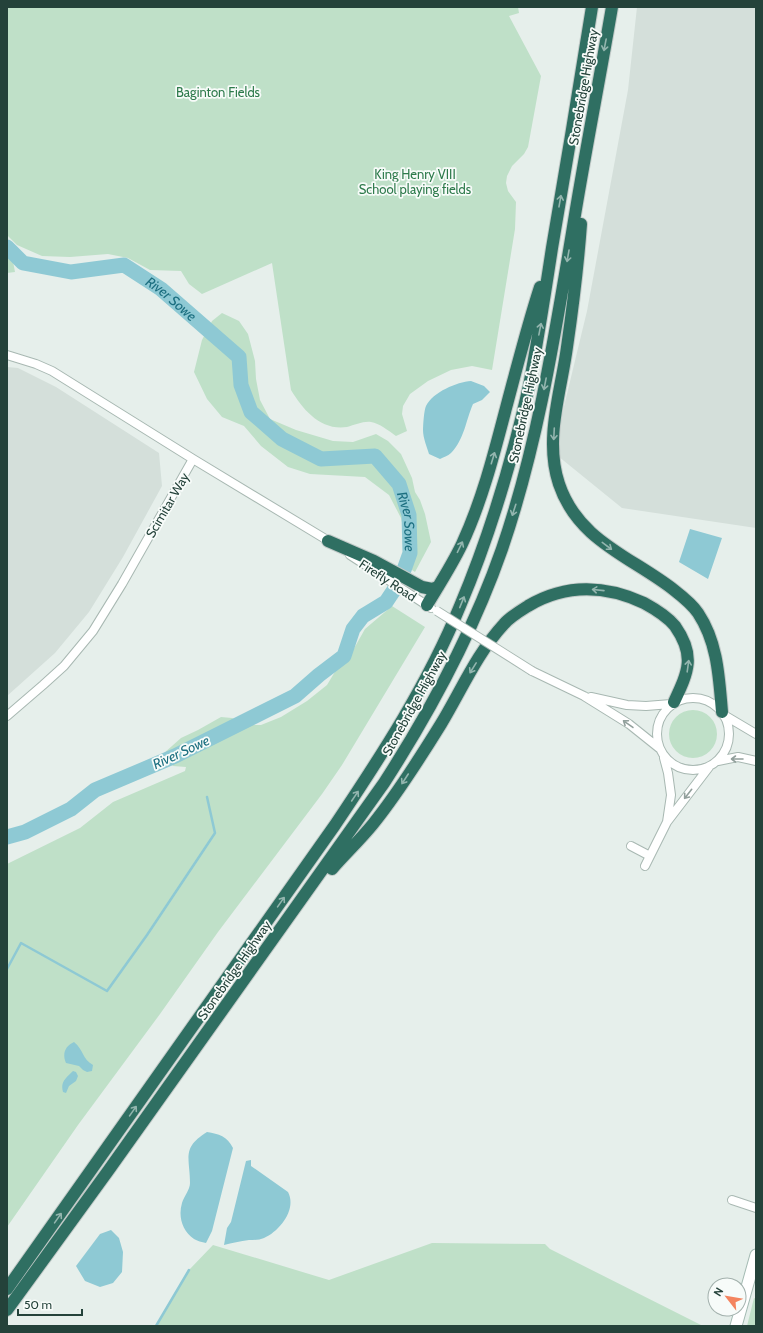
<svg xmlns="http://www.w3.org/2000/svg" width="763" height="1333" viewBox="0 0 763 1333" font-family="Cabin,sans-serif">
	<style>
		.built { fill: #d4dfda }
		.green { fill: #bfe0c8 }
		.water { fill: #8ec9d4 }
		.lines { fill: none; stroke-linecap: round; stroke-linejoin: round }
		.stream { stroke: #8ec9d4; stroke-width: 2.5 }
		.river { stroke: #8ec9d4; stroke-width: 15 }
		.street-casing { stroke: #a8b8b2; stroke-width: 10 }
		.secondary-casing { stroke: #a4bbb3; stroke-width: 13 }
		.highway-casing { stroke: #c2cac8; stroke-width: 14 }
		.street { stroke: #fff; stroke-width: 8 }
		.secondary { stroke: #fff; stroke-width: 11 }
		.highway { stroke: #2f6f62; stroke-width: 12 }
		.street-bridge-casing { stroke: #a8b8b2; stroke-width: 10; stroke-linecap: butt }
		.street-bridge { stroke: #fff; stroke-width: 8 }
		.oneway { stroke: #93b5ae }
		.oneway2 { stroke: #92a09c }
		.labels { text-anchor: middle; stroke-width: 3.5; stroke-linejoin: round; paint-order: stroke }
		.street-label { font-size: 13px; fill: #24423a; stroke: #f7fbf9 }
		.park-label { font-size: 13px; fill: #2d7a4b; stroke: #f7fbf9 }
		.water-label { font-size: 14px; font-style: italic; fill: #1c6f80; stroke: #f7fbf9 }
	</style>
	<rect width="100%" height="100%" fill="#e6efeb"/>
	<path class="built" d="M 637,7 L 756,7 L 756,528 L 622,508 L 553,452 L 587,311 L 628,90 Z
		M 7,367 L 18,368 L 56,387 L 159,453 L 162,486 L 123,557 L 89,612 L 55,653 L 7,696 Z"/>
	<path class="green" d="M 7,7 L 518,7 L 519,13 L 509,16 L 541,76 L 528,147 L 524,154 L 512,166 L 507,176 L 506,183 L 508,191 L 516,202 L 515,229 L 492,370 L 472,366 L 451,370 L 428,381 L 410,394 L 403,406 L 402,414 L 407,431 L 396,436 C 389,431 379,423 371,422 C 363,421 355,425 347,427 C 321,431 303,410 291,390 L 272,263 L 202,294 L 189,284 L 181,271 L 150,270 L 128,258 L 108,254 L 70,257 L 42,256 L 17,245 L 7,235 Z
		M 7,251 L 12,256 L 15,272 L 7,273 Z
		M 222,313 L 239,321 L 248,334 L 255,361 L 256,379 L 260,400 L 270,419 L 296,430 L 333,441 L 353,442 L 376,434 L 388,441 L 401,454 L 412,478 L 415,492 L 420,500 L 425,514 L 431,542 L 415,572 L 409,568 L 408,548 L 401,518 L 389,495 L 365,477 L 310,474 L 288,467 L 261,446 L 244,426 L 222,417 L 207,399 L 194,372 L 202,340 L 212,321 Z
		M 392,606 L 425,627 L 342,765 L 322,794 L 218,932 L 160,1014 L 78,1125 L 7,1227 L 7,864 L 80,828 L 113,802 L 185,771 L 186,767 L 173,766 L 163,754 L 181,738 L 198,730 L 221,717 L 232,718 L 249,725 L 261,725 L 281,717 L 307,701 L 327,685 L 336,670 L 348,659 L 365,629 Z
		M669 734a24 24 0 1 1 48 0a24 24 0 1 1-48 0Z
		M 432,1243 L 545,1244 L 550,1249 L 703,1326 L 156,1326 L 189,1270 L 213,1245 L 329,1280 Z
		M 754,1298 L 756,1299 L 756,1326 L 747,1326 Z"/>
	<path class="water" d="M 471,381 L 484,386 L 490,392 L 482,400 L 473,404 C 466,420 464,440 451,453 C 448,456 443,457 440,459 L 429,454 C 427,447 423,438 423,430 C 423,425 424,410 426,406 C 433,392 457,382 471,381 Z
		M 690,529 L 722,538 L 708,579 L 679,562 Z
		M 74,1042 C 84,1050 82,1059 93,1065 L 92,1071 L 87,1072 L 83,1070 L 79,1066 L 66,1063 C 62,1054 65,1046 74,1042 Z
		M 73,1071 L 76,1072 L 78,1076 L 76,1081 L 69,1086 L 66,1093 L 63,1092 C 60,1082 66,1078 73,1071 Z
		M 207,1132 C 219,1134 227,1136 233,1148 L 212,1231 L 206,1243 C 202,1242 197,1241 194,1239 C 182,1231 178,1216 182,1203 C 184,1196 190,1190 190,1183 C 190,1158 181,1148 207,1132 Z
		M 251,1160 L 251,1166 L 288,1192 C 297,1209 280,1231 264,1238 C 260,1240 254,1240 249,1240 C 240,1241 232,1243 224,1245 L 227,1228 L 231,1222 L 246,1161 Z
		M 111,1230 L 119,1238 L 123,1252 L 122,1272 L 113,1283 L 100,1287 L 85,1281 L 76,1266 L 100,1234 Z"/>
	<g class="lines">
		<path class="stream" d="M 7,969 L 21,943 L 107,991 L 147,935 L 215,833 L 207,797
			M 156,1326 L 189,1270"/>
		<path class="river" id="s1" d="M 7,247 L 23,263 L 71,272 L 124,265 L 161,289 L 239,357 L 241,385 L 251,412 L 282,439 L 321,459 L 375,456 L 399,484 L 409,515 L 410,553 L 400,581 L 386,602 L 363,616 L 353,629 L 344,656 L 319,675 L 295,696 L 175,756 L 95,790 L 71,809 L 25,832 L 7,837"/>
		<g class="street-casing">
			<path id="street" d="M 7,355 L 36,364 L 52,371 L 193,459 L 332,543
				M 350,555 L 431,608
				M 532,671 L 584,696 L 629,724 L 659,748
				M 591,697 L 627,705 L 646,706 L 671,704
				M657 734a36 36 0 1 1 72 0a36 36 0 1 1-72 0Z
				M 724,715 L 756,734
				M 7,716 L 43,685 L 64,666 L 93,631 L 122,584 L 193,459
				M 664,758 L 668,773 L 671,795 L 667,822
				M 718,761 L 738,757 L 756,761
				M 631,846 L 650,856
				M 645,866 L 667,822 L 709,767
				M 732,1200 L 756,1208"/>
		</g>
		<g class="secondary-casing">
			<path id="secondary" d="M 736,1326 L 756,1255"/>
		</g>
		<g class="highway-casing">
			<path id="highway" d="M 581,224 C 578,265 573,306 567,347 C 561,392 544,439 559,484 C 578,541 632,557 674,590 C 683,597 692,604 698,613 C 718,643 719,678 722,712
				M 328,541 L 374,561 L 422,587 L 432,589 L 438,587
				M 427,605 C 439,585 452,565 462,544 C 482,501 494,454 506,408 C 517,367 527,327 540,287
				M 332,869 C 345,854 360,840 373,824 C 398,793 420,758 441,724 C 461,691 477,653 504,624 C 510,617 520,611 528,606 C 565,584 605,585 644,603 C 655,609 667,616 675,626 C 696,656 688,672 674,702
				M 7,1289 L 335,825 C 382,755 428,684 460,606 C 490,535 512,461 529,386 C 538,340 545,294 552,248 C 566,168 579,87 592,7
				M 7,1310 L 108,1171 L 384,783 C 431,710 473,632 502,549 C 537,447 554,340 572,233 C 584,158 599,83 612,7"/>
		</g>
		<use href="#street" class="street"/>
		<use href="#secondary" class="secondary"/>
		<use href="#highway" class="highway"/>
		<g class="street-bridge-casing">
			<path id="street-bridge" d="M 437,611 L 532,671"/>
		</g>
		<use href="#street-bridge" class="street-bridge"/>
	</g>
	<defs><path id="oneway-shaft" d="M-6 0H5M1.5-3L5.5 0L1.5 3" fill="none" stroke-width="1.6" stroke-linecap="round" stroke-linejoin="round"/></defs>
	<g class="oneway">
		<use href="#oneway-shaft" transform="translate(605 45) rotate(101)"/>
		<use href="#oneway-shaft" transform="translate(560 201) rotate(-80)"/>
		<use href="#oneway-shaft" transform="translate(568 256) rotate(100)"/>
		<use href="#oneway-shaft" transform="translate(540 329) rotate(-79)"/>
		<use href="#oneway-shaft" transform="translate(545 384) rotate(101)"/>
		<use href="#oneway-shaft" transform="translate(554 434) rotate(93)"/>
		<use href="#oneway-shaft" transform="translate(493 458) rotate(-73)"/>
		<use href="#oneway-shaft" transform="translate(514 510) rotate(108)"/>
		<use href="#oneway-shaft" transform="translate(607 546) rotate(37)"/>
		<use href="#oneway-shaft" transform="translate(460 547) rotate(-64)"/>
		<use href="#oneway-shaft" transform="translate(598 590) rotate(-174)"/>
		<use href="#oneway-shaft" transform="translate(462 602) rotate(-68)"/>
		<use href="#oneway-shaft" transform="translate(688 666) rotate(-82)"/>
		<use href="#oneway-shaft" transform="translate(473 668) rotate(122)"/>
		<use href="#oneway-shaft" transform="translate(405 779) rotate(123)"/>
		<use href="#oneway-shaft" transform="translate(355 796) rotate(-56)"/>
		<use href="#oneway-shaft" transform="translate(281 902) rotate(-55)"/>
		<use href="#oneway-shaft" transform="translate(133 1111) rotate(-55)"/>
		<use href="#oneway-shaft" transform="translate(58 1218) rotate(-55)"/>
	</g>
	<g class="oneway2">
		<use href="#oneway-shaft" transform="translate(628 724) rotate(-145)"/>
		<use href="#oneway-shaft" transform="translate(737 759) rotate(-180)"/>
		<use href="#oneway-shaft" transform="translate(688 794) rotate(128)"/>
	</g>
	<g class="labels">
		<g class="street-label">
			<text transform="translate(583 87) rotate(-80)" y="5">Stonebridge Highway</text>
			<text transform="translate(525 405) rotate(-78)" y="5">Stonebridge Highway</text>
			<text transform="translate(167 505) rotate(-60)" y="5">Scimitar Way</text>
			<text transform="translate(388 580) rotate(33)" y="5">Firefly Road</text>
			<text transform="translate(414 703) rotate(-61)" y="5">Stonebridge Highway</text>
			<text transform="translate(234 970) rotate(-55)" y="5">Stonebridge Highway</text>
		</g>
		<g class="park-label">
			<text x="218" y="97">Baginton Fields</text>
			<text x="415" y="179">King Henry VIII<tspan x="415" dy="15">School playing fields</tspan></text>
		</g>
		<g class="water-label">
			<text dy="5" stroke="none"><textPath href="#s1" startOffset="183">River Sowe</textPath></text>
			<text dy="5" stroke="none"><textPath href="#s1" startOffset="544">River Sowe</textPath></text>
			<text transform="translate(181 752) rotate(-25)" y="5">River Sowe</text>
		</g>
	</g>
	<rect width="763" height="1333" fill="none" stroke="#24423a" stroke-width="16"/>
	<g transform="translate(727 1297) rotate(301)"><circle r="19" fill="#f7fbf9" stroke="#a3b1ad"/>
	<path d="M0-3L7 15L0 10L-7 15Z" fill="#f4845f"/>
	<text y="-6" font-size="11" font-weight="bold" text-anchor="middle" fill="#24423a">N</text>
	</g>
	<path d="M18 1309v6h64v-6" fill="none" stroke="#24423a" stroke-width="2"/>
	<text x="24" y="1309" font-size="12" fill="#24423a" stroke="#f7fbf9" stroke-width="3" paint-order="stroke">50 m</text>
</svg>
